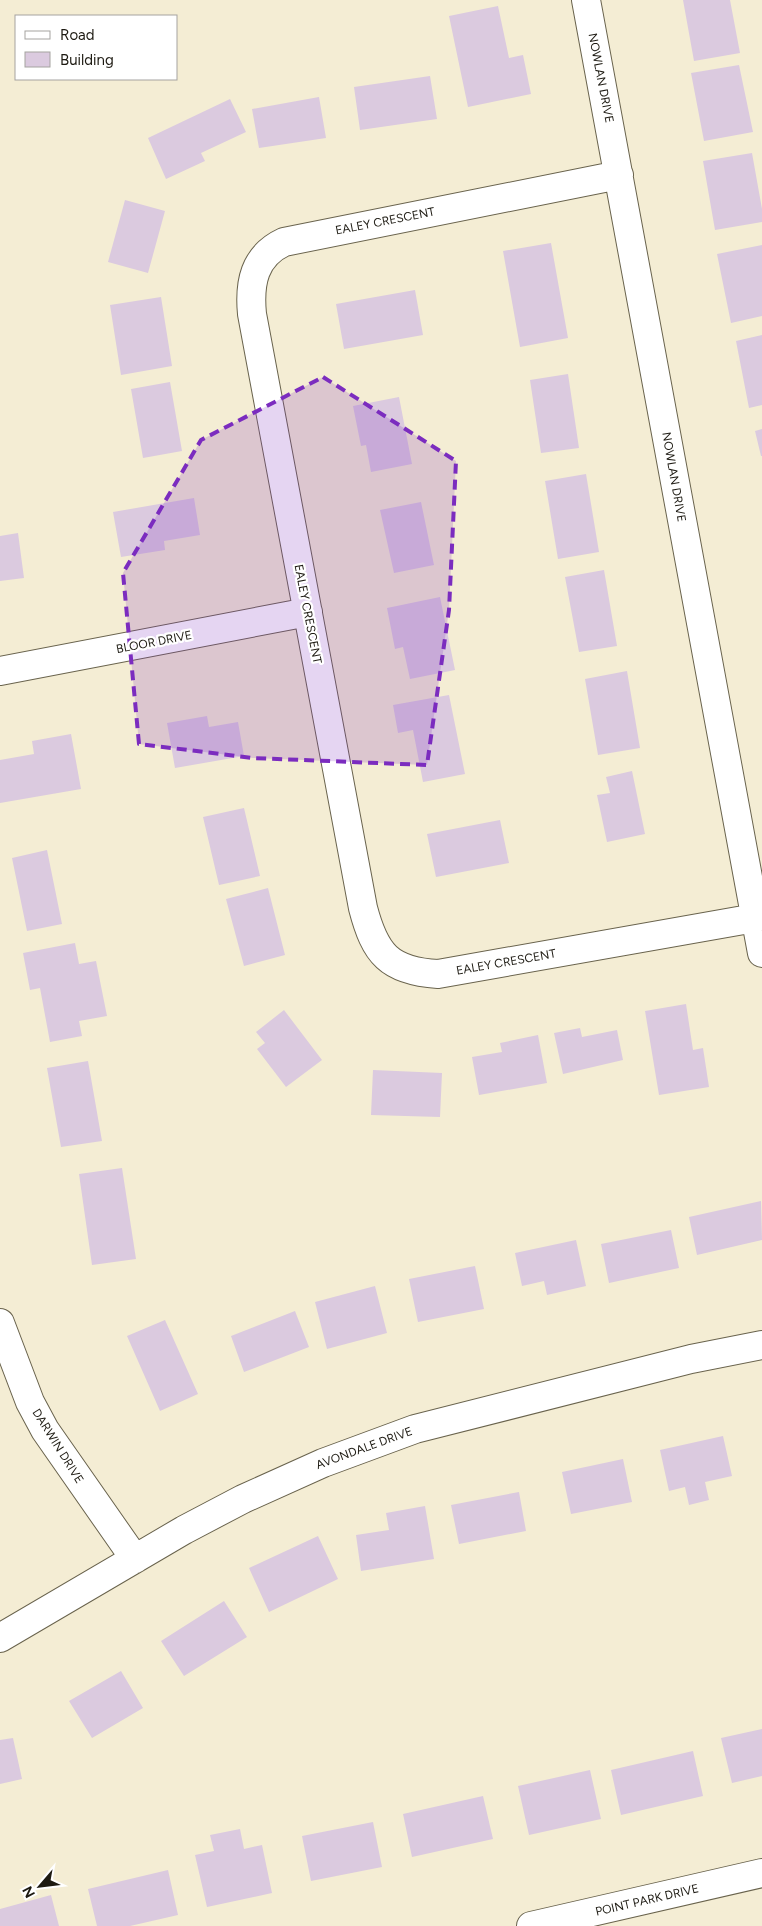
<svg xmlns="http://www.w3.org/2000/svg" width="762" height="1926" viewBox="0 0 762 1926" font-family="Figtree,sans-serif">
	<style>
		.building { fill: #dbcadf }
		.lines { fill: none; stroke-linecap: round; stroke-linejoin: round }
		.minor-casing { stroke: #69634d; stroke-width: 30 }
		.minor { stroke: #fff; stroke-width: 28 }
		.marked { fill: #7b2cbf; fill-opacity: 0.2; stroke: #7b2cbf; stroke-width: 4; stroke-dasharray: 10 6; stroke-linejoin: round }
		.labels { text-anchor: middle; stroke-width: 4.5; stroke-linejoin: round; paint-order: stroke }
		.street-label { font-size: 12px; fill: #1d1a12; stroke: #fff }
	</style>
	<rect width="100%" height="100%" fill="#f4edd4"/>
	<path class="building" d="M 683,0 L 730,0 L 740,53 L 694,61 Z
		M 498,6 L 509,58 L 523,55 L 531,94 L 468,107 L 449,16 Z
		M 739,65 L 753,132 L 704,141 L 691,73 Z
		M 430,76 L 437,119 L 360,130 L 354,87 Z
		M 319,97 L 326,138 L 259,148 L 252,109 Z
		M 230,99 L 246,132 L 201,153 L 205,161 L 166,179 L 148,138 Z
		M 752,153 L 762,209 L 762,222 L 715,230 L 703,161 Z
		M 125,200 L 165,211 L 148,273 L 108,262 Z
		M 551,243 L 568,338 L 520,347 L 503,251 Z
		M 762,245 L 762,316 L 731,323 L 717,254 Z
		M 415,290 L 423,335 L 344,349 L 336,304 Z
		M 161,297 L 172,366 L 121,375 L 110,305 Z
		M 762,335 L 762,405 L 749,408 L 736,341 Z
		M 568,374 L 579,448 L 541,453 L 530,380 Z
		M 170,382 L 182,451 L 143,458 L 131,389 Z
		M 399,397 L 412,464 L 371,472 L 366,445 L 361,446 L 353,406 Z
		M 762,429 L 762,456 L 761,456 L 755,431 Z
		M 586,474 L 599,552 L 558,559 L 545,481 Z
		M 194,498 L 200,535 L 164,541 L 165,550 L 121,557 L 113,512 Z
		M 421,502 L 434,565 L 394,573 L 380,510 Z
		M 18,533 L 24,578 L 0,581 L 0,536 Z
		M 604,570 L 617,646 L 579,652 L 565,577 Z
		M 440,597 L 455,670 L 410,679 L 403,647 L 395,649 L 387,608 Z
		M 627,671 L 640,748 L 598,755 L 585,679 Z
		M 449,695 L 465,774 L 423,782 L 413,730 L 398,733 L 393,705 Z
		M 207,716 L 209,727 L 238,722 L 244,756 L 175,768 L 167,723 Z
		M 71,734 L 81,789 L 0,803 L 0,760 L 34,754 L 32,741 Z
		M 632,771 L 645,834 L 607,842 L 597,795 L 610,793 L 606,777 Z
		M 244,808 L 260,876 L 219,885 L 203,817 Z
		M 500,820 L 509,863 L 436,877 L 427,834 Z
		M 47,850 L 62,924 L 27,931 L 12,858 Z
		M 268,888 L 285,955 L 244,966 L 226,899 Z
		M 75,943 L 79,964 L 96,961 L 107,1016 L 79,1021 L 82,1036 L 50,1042 L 40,988 L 30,990 L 23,953 Z
		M 686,1004 L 693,1050 L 703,1048 L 709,1087 L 659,1095 L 645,1011 Z
		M 284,1010 L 322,1060 L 286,1087 L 257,1049 L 265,1043 L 256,1032 Z
		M 580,1028 L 582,1037 L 617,1030 L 623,1060 L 563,1074 L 554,1033 Z
		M 538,1035 L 547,1083 L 479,1095 L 472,1057 L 502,1052 L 500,1043 Z
		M 88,1061 L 102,1141 L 61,1147 L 47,1068 Z
		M 373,1070 L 442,1073 L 440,1117 L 371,1115 Z
		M 122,1168 L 136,1259 L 92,1265 L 79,1174 Z
		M 761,1201 L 762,1240 L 697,1255 L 689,1217 Z
		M 671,1230 L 679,1268 L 609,1283 L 601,1244 Z
		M 576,1240 L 586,1286 L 547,1295 L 544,1281 L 522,1286 L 515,1253 Z
		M 475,1266 L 484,1309 L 418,1322 L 409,1279 Z
		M 375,1286 L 387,1333 L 327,1349 L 315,1302 Z
		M 295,1311 L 309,1347 L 244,1372 L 231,1336 Z
		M 165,1320 L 198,1394 L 160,1411 L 127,1336 Z
		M 723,1436 L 732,1476 L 705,1482 L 709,1500 L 689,1505 L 685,1487 L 669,1491 L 660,1450 Z
		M 623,1459 L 632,1502 L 571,1514 L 562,1472 Z
		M 519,1492 L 526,1531 L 459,1544 L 451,1505 Z
		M 425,1506 L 434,1559 L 361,1571 L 356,1535 L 389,1530 L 386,1513 Z
		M 318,1536 L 338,1579 L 269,1612 L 249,1568 Z
		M 224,1601 L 247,1637 L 184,1676 L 161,1641 Z
		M 121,1671 L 143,1708 L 92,1738 L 69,1701 Z
		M 762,1729 L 762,1776 L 732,1783 L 721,1738 Z
		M 13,1738 L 22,1779 L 0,1784 L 0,1740 Z
		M 693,1751 L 703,1796 L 621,1815 L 611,1770 Z
		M 590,1770 L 601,1819 L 529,1835 L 518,1786 Z
		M 483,1796 L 493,1839 L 412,1857 L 403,1814 Z
		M 373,1822 L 382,1867 L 311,1881 L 302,1836 Z
		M 240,1829 L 244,1849 L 262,1845 L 272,1893 L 207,1907 L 195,1855 L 214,1851 L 210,1835 Z
		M 168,1870 L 178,1915 L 130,1926 L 97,1926 L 88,1889 Z
		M 51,1895 L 59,1926 L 0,1926 L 0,1909 Z"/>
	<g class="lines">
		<g class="minor-casing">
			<path id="minor" d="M 586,0 L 762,953
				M 619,175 L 284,242 C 254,256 249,283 252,314 L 363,908 C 375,954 389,971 438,974 L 755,918
				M 0,671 L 308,612
				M 0,1323 L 30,1402 L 45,1430 L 135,1559
				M 0,1638 L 184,1530 L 243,1499 L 323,1463 L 415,1429 L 691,1359 L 762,1345
				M 531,1926 L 762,1873"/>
		</g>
		<use href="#minor" class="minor"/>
	</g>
	<path class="marked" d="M 323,377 L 456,461 L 449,610 L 427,765 L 253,758 L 139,744 L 123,573 L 201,440 Z"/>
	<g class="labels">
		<g class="street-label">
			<text transform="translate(601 78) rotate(79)" y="4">NOWLAN DRIVE</text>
			<text transform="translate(385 221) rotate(-11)" y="4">EALEY CRESCENT</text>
			<text transform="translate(674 477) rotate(80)" y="4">NOWLAN DRIVE</text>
			<text transform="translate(308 614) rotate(79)" y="4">EALEY CRESCENT</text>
			<text transform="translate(154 642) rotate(-11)" y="4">BLOOR DRIVE</text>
			<text transform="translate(506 962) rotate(-10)" y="4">EALEY CRESCENT</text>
			<text transform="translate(58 1446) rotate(58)" y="4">DARWIN DRIVE</text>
			<text transform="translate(364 1448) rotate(-20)" y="4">AVONDALE DRIVE</text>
			<text transform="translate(647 1900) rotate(-13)" y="4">POINT PARK DRIVE</text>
		</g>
	</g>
	<rect x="15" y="15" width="162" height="65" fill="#ffffff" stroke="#a5a3a0"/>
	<rect x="25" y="31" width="25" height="8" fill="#ffffff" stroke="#a5a3a0"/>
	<text x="60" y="40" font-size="15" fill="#1d1a12">Road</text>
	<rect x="25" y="52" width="25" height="15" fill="#dbcadf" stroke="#a5a3a0"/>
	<text x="60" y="65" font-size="15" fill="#1d1a12">Building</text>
	<g transform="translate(40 1886) rotate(242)" stroke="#ffffff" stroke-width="4" paint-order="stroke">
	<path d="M0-4L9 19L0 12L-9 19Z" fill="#1d1a12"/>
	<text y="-8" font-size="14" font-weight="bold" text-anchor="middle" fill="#1d1a12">N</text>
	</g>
</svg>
